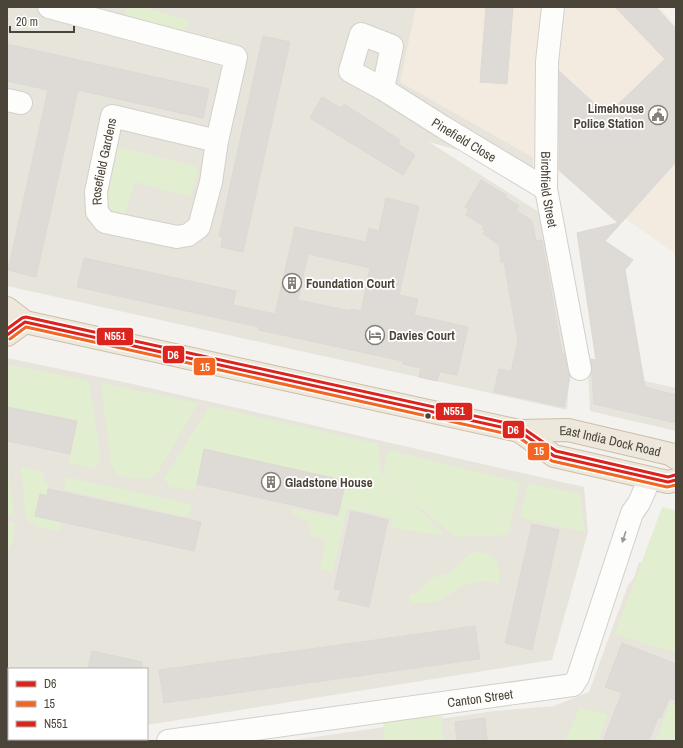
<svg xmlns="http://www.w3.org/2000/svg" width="683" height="748" viewBox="0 0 683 748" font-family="'Archivo Narrow',sans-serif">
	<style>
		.residential { fill: #e7e4dc }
		.commercial { fill: #f3ebdf }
		.green { fill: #e1eecf }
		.building { fill: #dedbd6; stroke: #dcd9d4; fill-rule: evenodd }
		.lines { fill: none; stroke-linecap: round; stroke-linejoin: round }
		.minor-casing { stroke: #d2d0cb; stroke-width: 24 }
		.highway-casing { stroke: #ccbfa9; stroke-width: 24 }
		.minor { stroke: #fdfdfc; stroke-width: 22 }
		.highway { stroke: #ede8db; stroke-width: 22 }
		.bus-1-casing { stroke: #fff; stroke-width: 6 }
		.bus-2-casing { stroke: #fff; stroke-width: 6 }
		.bus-3-casing { stroke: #fff; stroke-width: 6 }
		.bus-1 { stroke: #dc241f; stroke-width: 3 }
		.bus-2 { stroke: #f26522; stroke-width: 3 }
		.bus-3 { stroke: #dc241f; stroke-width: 3 }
		.oneway { fill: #9b9791 }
		.bus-dot { fill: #4b4439; stroke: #fff; stroke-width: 1.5 }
		.labels { text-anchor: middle; stroke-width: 3.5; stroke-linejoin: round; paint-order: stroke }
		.poi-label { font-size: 13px; font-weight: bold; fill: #4b4439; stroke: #fff; text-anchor: start }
		.street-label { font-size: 13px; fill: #4b4439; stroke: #fff }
		.line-badge { stroke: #fff; stroke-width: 1.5 }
		.badge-label { font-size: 11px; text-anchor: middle; font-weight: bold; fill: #fff }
	</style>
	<rect width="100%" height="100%" fill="#f4f2ee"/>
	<path class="residential" d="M 7,7 L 539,7 L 533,171 L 429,142 L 542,214 L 566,342 L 569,384 L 567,410 L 7,286 Z
		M 7,358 L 119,381 L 584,487 L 588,532 L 552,660 L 147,725 L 147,669 L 9,669 L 9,739 L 56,739 L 44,741 L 7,741 Z
		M 588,368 L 676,388 L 676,431 L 590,411 Z
		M 639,562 L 676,572 L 676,741 L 288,741 L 494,711 L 554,706 L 589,692 L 628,585 L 634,578 Z"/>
	<path class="commercial" d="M 416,7 L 660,7 L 676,26 L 676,254 L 555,170 L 400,82 Z"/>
	<path class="green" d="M 127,7 L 144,7 L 190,21 L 178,36 L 124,19 Z
		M 116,146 L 198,167 L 191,197 L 135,182 L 123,218 L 106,207 L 109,179 Z
		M 7,364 L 89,381 L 101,459 L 95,469 L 68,463 L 77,421 L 7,407 Z
		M 101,383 L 198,403 L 159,470 C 147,484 134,478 118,475 L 111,465 Z
		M 209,406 L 378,444 L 381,473 L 446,536 L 391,528 L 393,518 L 347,508 L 333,572 L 320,569 L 326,540 L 311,536 L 308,522 L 292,513 L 293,509 L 338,518 L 346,481 L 205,449 L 194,491 L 170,487 L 164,479 Z
		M 388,450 L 520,482 L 508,535 L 455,537 L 411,501 L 383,473 Z
		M 22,467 L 44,472 L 44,482 L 49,483 L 47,496 L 40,494 L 35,516 L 60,522 L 61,528 L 58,531 C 46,528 32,528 26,517 L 21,470 Z
		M 7,471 L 9,476 L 14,515 L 7,514 Z
		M 66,477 L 192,504 L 188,517 L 64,490 Z
		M 528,483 L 580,494 L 585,532 L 520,518 Z
		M 662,507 L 676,510 L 676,653 L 615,634 Z
		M 10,521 L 14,523 L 14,538 L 7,553 L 7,522 Z
		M 477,552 C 499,553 500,566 499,584 C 485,580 472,580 459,588 C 453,591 448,597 441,600 C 431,604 421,603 410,603 L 409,594 L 418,592 L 433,578 L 450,572 L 468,555 Z
		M 670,703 L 676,704 L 676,741 L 656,741 Z
		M 579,708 L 608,714 L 598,741 L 565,741 Z
		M 442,716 L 443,741 L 384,741 L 383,718 Z"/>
	<path class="building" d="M 486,7 L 513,7 L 507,84 L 480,82 Z
		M 615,7 L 656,7 L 676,29 L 676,162 L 605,241 L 633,260 L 625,270 L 645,387 L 676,395 L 676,423 L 594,404 L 591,359 L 596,360 L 577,233 L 618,223 L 559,170 L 559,71 L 607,115 L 665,59 Z
		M 263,36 L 290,42 L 243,252 L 221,247 L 223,237 L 219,236 Z
		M 7,44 L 209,89 L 203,118 L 78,90 L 36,277 L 8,270 L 48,90 L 7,81 Z
		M 322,97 L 341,108 L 344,104 L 400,140 L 398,144 L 415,155 L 403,175 L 310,118 Z
		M 481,180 L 506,195 L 505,197 L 519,206 L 516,210 L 532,221 L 536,241 L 542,240 L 562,353 L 564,354 L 570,377 L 564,407 L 494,392 L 499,369 L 511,371 L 518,342 L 504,262 L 501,263 L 499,245 L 483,234 L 485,231 L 483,229 L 484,226 L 466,215 L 469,210 L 465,207 Z
		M 386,198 L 419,206 L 399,295 L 418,299 L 414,315 L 468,327 L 457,375 L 440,372 L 437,381 L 419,377 L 421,368 L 403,364 L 403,361 L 259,330 L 259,327 L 77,287 L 84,258 L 236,291 L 233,305 L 275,314 L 295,227 L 366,242 L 369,228 L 379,231 ZM 308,254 L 370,268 L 361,311 L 350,309 L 350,311 L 298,300 Z
		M 7,407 L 77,421 L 70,454 L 7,441 Z
		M 204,449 L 346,481 L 338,515 L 197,484 Z
		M 48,489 L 201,522 L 194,551 L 35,516 L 40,494 L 47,496 Z
		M 351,511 L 388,520 L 369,607 L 338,600 L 341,590 L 334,589 Z
		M 532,524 L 559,530 L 532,650 L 505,643 Z
		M 475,626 L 480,659 L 164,703 L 159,670 Z
		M 622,643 L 676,664 L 676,700 L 669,698 L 661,718 L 658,717 L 649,741 L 603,741 L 622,693 L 605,687 Z
		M 92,651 L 142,662 L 142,669 L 88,669 Z
		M 485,718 L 487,741 L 457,741 L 455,722 Z"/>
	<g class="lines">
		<g class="minor-casing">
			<g id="minor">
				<path id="s1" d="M 49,7 L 236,57 L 217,141 L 211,182 L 199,227 L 188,235 L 177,237 L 105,222 L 97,212 L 96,192 L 112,116 L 217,141"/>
				<path id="s2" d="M 553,7 L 547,62 L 546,189 L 580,369"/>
				<path id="s3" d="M 383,89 L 392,46 L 361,34 L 350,71 L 383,89 L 443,127 L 546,189"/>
				<path d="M 7,100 L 21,103"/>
				<path id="s4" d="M 168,741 L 573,685 L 578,677 L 632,513 L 639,503 L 650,478"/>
			</g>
		</g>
		<g class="highway-casing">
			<g id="highway">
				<path id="s5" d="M 7,308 L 25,322 L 519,431 L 568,430 L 670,454 L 676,458"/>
				<path d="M 7,335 L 25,322"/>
				<path d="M 519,431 L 554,456 L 668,482 L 676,480"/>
			</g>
		</g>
		<use href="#minor" class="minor"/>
		<use href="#highway" class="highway"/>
		<g class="bus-1-casing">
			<path id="bus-1" d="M 7,335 L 25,322 L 519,431 L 554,456 L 668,482 L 676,480"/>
		</g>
		<g class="bus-2-casing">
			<path id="bus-2" d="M 10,339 L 26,327 L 517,436 L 552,461 L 667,487 L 676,485"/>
		</g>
		<g class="bus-3-casing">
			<path id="bus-3" d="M 7,329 L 22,318 L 26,317 L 520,426 L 556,451 L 668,477 L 675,475"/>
		</g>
		<use href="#bus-1" class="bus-1"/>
		<use href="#bus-2" class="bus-2"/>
		<use href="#bus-3" class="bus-3"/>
	</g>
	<defs><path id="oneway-solid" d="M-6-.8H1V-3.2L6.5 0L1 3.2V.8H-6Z"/></defs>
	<use class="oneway" href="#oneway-solid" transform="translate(624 537) rotate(108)"/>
	<defs>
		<g id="civic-ring" transform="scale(1)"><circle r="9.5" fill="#fff" stroke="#868178" stroke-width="1.5"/><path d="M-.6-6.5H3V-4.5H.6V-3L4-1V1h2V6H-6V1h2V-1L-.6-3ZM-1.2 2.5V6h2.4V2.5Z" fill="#868178"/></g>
		<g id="building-ring" transform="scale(1)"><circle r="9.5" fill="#fff" stroke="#868178" stroke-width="1.5"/><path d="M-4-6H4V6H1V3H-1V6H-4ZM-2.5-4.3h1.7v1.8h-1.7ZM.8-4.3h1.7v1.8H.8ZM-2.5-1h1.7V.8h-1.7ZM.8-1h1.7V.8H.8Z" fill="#868178"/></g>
		<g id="hotel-ring" transform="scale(1)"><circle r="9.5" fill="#fff" stroke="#868178" stroke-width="1.5"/><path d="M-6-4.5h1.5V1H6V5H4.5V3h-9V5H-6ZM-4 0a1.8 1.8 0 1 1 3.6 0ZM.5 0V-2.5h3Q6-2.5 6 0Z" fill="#868178"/></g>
	</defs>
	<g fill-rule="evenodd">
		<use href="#civic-ring" x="658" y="115"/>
		<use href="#building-ring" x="292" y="283"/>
		<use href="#hotel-ring" x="375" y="335"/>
		<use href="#building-ring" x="271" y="482"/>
	</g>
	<circle class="bus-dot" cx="428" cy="416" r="3.5"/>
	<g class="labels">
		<g class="poi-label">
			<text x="644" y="113" text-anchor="end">Limehouse<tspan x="644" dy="15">Police Station</tspan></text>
			<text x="306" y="288">Foundation Court</text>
			<text x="389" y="340">Davies Court</text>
			<text x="285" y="487">Gladstone House</text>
		</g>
		<g class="street-label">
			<text dy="5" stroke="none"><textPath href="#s3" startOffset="249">Pinefield Close</textPath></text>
			<text dy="5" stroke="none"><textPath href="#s1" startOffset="530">Rosefield Gardens</textPath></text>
			<text dy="5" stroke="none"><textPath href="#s2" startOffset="183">Birchfield Street</textPath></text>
			<text dy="5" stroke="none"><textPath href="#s5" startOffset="621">East India Dock Road</textPath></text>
			<text dy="5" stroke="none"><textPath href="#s4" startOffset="315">Canton Street</textPath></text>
		</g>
	</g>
	<g class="line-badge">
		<rect x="96" y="327" width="38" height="19" rx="4" fill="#dc241f"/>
		<rect x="162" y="345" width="23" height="19" rx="4" fill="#dc241f"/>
		<rect x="193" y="357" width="23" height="19" rx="4" fill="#f26522"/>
		<rect x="435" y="402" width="38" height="19" rx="4" fill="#dc241f"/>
		<rect x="502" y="420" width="23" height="19" rx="4" fill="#dc241f"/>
		<rect x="527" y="442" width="23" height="19" rx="4" fill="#f26522"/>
	</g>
	<g class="badge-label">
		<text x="115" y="340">N551</text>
		<text x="173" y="359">D6</text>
		<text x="205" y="371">15</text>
		<text x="454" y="415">N551</text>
		<text x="513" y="434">D6</text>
		<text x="539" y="455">15</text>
	</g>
	<rect width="683" height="748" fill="none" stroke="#4b4439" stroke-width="16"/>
	<rect x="8" y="668" width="140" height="72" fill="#ffffff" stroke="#b7b4b0"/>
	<rect x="16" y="681" width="20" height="6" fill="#dc241f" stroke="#b7b4b0"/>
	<text x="44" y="688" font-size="12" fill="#4b4439">D6</text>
	<rect x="16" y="701" width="20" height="6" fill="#f26522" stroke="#b7b4b0"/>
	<text x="44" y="708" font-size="12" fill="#4b4439">15</text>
	<rect x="16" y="721" width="20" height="6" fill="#dc241f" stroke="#b7b4b0"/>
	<text x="44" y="728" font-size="12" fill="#4b4439">N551</text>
	<path d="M10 26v6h64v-6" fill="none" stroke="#4b4439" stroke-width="2"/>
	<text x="16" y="26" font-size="12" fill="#4b4439" stroke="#ffffff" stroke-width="3" paint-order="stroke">20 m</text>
</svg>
